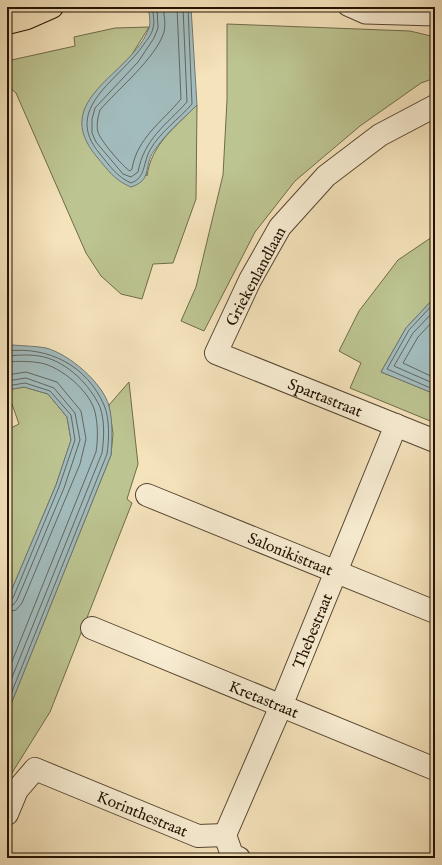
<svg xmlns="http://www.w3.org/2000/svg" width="442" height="865" viewBox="0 0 442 865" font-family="'IM FELL English',serif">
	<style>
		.green { fill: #bcc491; stroke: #6f6b4a }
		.water { fill: #a2bbbc; stroke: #6f7772 }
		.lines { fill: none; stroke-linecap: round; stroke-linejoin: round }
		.shore { stroke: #626660; stroke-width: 1 }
		.service-casing { stroke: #574631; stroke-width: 19 }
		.minor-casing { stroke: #574631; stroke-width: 24 }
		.primary-casing { stroke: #221203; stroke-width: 24 }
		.service { stroke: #f8edd3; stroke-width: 17 }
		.minor { stroke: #f8edd3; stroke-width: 22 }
		.primary { stroke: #f5e3bc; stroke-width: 22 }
		.labels { text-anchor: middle; stroke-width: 3.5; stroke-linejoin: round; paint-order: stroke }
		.street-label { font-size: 16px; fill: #221203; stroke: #f8edd3 }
	</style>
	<rect width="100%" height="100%" fill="#f5e3bc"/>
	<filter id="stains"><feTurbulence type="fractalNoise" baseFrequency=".005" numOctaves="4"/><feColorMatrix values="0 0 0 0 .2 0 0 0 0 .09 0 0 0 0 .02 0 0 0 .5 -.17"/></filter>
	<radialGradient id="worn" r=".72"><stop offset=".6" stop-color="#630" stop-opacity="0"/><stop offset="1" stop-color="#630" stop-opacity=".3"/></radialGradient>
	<path class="green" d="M 227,24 L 410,31 L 435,37 L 435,78 L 421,83 L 360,126 L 295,181 L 255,232 L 204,331 L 181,321 L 196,287 L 223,175 L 227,100 Z
		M 149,27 L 131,56 L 101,86 L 147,176 C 151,145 175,127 197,105 L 196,199 L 173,263 L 153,264 L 142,299 L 121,294 L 101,276 L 86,253 L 16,93 L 7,85 L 7,61 L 75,46 L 74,37 L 115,28 Z
		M 435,235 L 435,297 L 406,328 L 381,372 L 435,394 L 435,423 L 350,388 L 361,363 L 339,351 L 359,311 L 398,260 Z
		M 129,382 L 138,464 L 127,499 L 132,503 L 50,712 L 7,781 L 7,714 L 111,455 L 113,434 L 109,405 Z
		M 24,387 L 48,394 L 67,417 L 71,440 L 56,485 L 7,601 L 7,430 L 19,424 L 7,390 Z"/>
	<path class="water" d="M 148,7 L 191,7 L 197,105 C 182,120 165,134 154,151 C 143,166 153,180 131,187 C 114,180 108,170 97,157 C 48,99 132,75 149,28 C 151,23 149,13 148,7 Z
		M 435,297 L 435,394 L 381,372 L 406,328 Z
		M 13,345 C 23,346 36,346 46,348 C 69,354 103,383 109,406 C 113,422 112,439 111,455 L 7,714 L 7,601 L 56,485 L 71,440 L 67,417 L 48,394 L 24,387 L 7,390 L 7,347 Z"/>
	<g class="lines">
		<path class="shore" d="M 152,7 C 153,13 155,22 153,28 C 152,34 147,40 144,44 C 120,80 61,108 100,154 C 109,165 117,177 131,183 C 146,178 143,162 150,150 C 160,132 179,119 192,104 L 188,7
			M 157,7 L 158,28 L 154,38 L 138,62 L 95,108 L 92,119 L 92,133 L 96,142 L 123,174 L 131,177 L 138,172 C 144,139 166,125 187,102 L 183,7
			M 163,7 C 164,15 166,24 164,32 C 156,58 118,89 100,110 C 98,117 96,125 98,132 C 100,140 123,167 130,171 L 132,169 C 137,138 162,122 181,99 L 177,7
			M 435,302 L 409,330 L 387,369 L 435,390
			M 435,310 L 413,333 L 394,366 L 435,384
			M 435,319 L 418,337 L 403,363 L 435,378
			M 7,351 C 49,346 87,366 104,405 C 110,419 109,440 107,454 L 7,704
			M 7,356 C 19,355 32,354 44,357 C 68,363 90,385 100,407 C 105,421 104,439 102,453 L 7,690
			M 7,362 C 18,361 30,361 41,363 C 61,367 90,391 95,412 C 98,425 98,439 96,452 L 7,674
			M 7,375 L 26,372 L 57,382 L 81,411 L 86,439 L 80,464 L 22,603 L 16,610 L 7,612
			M 7,381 L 26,378 L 54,388 L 75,413 L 80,440 L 64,488 L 17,600 L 13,605 L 7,606
			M 7,386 L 25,383 L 50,391 L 71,415 L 75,440 L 59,487 L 13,598 L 7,601"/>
		<g class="service-casing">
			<path id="service" d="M 347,7 L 365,15 L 435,17"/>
		</g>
		<g class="minor-casing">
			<g id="minor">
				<path id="s1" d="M 435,106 L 380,135 L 326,176 L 280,227 L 250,280 L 216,353 L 435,441"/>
				<path id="s2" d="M 147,495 L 435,612"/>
				<path id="s3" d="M 92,628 L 435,769"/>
				<path id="s4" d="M 7,814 L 17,790 L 35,769 L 198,836 L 225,835"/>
				<path id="s5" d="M 225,835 L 281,706 L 396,425"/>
				<path d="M 225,835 L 232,855 L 239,858"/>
			</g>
		</g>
		<g class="primary-casing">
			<path id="primary" d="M 7,23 L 27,18 L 52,7"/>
		</g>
		<use href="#service" class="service"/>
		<use href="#minor" class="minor"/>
		<use href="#primary" class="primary"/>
	</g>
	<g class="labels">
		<g class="street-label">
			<text transform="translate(255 276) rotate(-62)" y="6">Griekenlandlaan</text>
			<text dy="6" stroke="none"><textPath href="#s1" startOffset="458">Spartastraat</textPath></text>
			<text dy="6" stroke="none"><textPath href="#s2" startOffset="155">Salonikistraat</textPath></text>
			<text dy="6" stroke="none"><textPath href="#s5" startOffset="222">Thebestraat</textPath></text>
			<text dy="6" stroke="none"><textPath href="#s3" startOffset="186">Kretastraat</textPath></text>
			<text dy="6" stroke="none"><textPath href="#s4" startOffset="170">Korinthestraat</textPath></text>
		</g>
	</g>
	<rect width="442" height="865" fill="none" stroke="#f5e3bc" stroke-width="24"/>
	<rect x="8" y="8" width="426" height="849" fill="none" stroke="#221203" stroke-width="2"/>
	<rect x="12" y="12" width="418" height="841" fill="none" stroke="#221203"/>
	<rect width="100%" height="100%" filter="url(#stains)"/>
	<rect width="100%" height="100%" fill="url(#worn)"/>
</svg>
